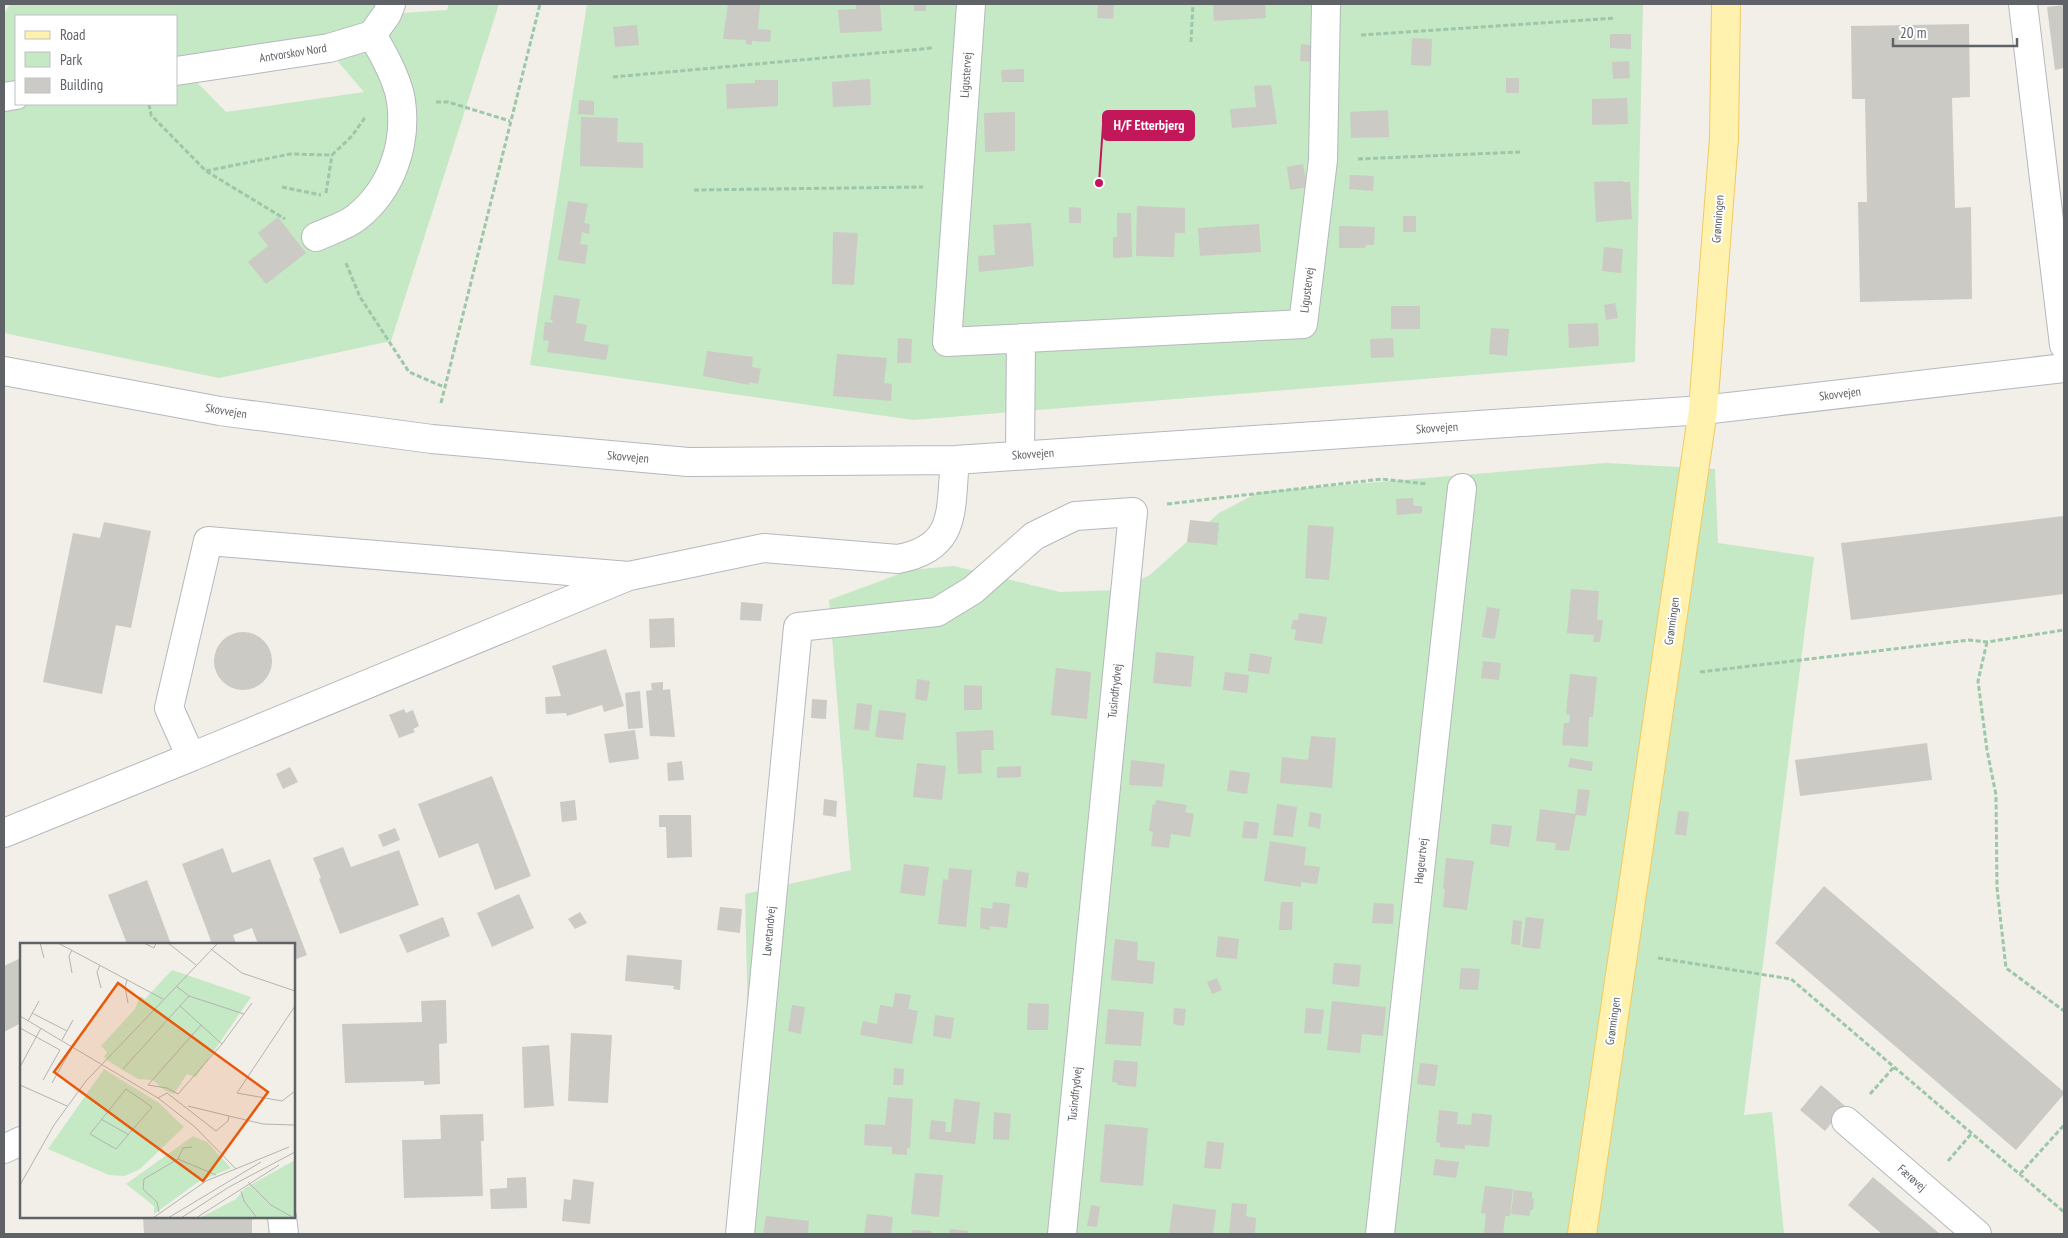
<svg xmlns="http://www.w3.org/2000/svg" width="2068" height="1238" viewBox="0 0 2068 1238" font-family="'PT Sans Narrow',sans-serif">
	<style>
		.green { fill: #c5e8c5; fill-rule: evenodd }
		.building { fill: #cccac5 }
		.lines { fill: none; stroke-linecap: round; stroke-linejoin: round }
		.minor-casing { stroke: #b5b8bc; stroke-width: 30 }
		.major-casing { stroke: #f2c960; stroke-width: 30 }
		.path { stroke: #9cc7a9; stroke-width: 3; stroke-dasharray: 5 2.5; stroke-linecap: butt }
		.minor { stroke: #fff; stroke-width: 28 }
		.major { stroke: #fff2af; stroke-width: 28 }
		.labels { text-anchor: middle; stroke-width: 4; stroke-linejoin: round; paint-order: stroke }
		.street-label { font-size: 12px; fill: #5f6368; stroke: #fff }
		.inset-road { fill: none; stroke: #b3b3b1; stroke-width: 1 }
		.view { fill: #e8590c; fill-opacity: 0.15; stroke: #e8590c; stroke-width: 2.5 }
		.inset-edge { fill: none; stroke: #5f6368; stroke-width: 2.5 }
		.leader { fill: none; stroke: #c2185b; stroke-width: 2 }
		.callout-dot { fill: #c2185b; stroke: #fff; stroke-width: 2 }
		.callout { fill: #c2185b; stroke: #c2185b; stroke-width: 2 }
		.callout-label { font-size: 14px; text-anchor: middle; font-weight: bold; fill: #fff }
	</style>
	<rect width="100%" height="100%" fill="#f1efe8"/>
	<path class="green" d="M 10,4 L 392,4 L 388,14 L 447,10 L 449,4 L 499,4 L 391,341 L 219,378 L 4,333 L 4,14 ZM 16,16 L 176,16 L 176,104 L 16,104 ZM 328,50 L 364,92 L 226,112 L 186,71 Z
		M 587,4 L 1643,4 L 1635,362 L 913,420 L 530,365 Z
		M 1606,463 L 1715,469 L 1718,543 L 1814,557 L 1744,1115 L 1772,1112 L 1784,1234 L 753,1234 L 745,894 L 851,870 L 829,600 L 910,570 L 954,566 L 1060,592 L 1118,590 L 1150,575 L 1219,513 L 1259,492 Z"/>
	<path class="building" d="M 728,4 L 760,4 L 758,29 L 771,30 L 770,42 L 752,41 L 752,45 L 746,44 L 746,40 L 723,39 Z
		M 856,4 L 880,4 L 882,31 L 840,33 L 838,10 L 856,9 Z
		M 914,4 L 926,4 L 926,11 L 914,11 Z
		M 1098,4 L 1114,4 L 1113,19 L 1097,18 Z
		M 1213,4 L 1265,4 L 1266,18 L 1214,21 Z
		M 2064,5 L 2064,68 L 2055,70 L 2047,7 Z
		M 1969,24 L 1970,97 L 1952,98 L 1955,208 L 1971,207 L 1972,299 L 1860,302 L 1858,202 L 1867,202 L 1865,99 L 1852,99 L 1851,26 Z
		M 637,25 L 639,45 L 615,47 L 613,27 Z
		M 1610,34 L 1631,34 L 1631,49 L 1610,48 Z
		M 1412,38 L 1432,39 L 1431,66 L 1411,65 Z
		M 1301,44 L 1315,46 L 1313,62 L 1300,61 Z
		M 1629,61 L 1630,78 L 1613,79 L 1612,62 Z
		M 1024,69 L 1024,82 L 1002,82 L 1001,70 Z
		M 1506,78 L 1519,78 L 1519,93 L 1506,93 Z
		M 870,79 L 871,105 L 833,107 L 832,82 Z
		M 755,80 L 778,80 L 778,106 L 727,109 L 726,84 L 755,83 Z
		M 1271,85 L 1277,124 L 1232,128 L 1230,109 L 1256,107 L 1254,86 Z
		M 1627,98 L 1628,124 L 1592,125 L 1592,99 Z
		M 579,100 L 594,101 L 594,115 L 578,114 Z
		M 1388,110 L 1389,137 L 1351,138 L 1350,112 Z
		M 1015,112 L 1015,151 L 985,152 L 984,113 Z
		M 581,117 L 618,118 L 617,142 L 643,143 L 643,168 L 580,166 Z
		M 1303,164 L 1307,187 L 1290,190 L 1287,167 Z
		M 1350,175 L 1374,176 L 1373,191 L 1349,189 Z
		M 1623,181 L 1623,182 L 1630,182 L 1632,219 L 1596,222 L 1594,182 Z
		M 568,201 L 588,204 L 584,223 L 590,224 L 589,234 L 582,232 L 580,244 L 588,245 L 585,264 L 558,260 Z
		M 1137,206 L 1185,208 L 1185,233 L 1175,233 L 1174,257 L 1136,256 Z
		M 1069,207 L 1081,208 L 1081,223 L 1069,223 Z
		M 1117,213 L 1131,213 L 1132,257 L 1113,258 L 1113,237 L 1117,237 Z
		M 1403,216 L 1416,216 L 1416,232 L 1403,232 Z
		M 278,217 L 306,253 L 266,284 L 248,262 L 268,246 L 258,233 Z
		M 1031,223 L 1034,266 L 979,272 L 978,256 L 995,255 L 993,225 Z
		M 1259,224 L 1261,252 L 1200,256 L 1198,228 Z
		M 1339,226 L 1375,227 L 1374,245 L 1366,245 L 1365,248 L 1339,248 Z
		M 833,232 L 858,233 L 854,285 L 832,284 Z
		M 1604,247 L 1623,249 L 1621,273 L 1602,271 Z
		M 554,295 L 580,299 L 576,323 L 587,325 L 584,341 L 609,345 L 606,360 L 547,352 L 549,341 L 543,340 L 545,322 L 552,323 L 553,319 L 550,320 Z
		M 1615,303 L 1618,318 L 1606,320 L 1604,305 Z
		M 1391,306 L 1420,306 L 1420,329 L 1391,329 Z
		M 1598,323 L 1599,346 L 1569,348 L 1568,324 Z
		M 1491,328 L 1509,329 L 1507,356 L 1489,354 Z
		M 898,338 L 912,339 L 911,363 L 897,363 Z
		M 1393,338 L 1394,357 L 1371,358 L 1370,339 Z
		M 707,351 L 753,357 L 752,367 L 761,369 L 758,384 L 749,382 L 749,385 L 703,376 Z
		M 837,354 L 887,358 L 884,383 L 892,384 L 891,401 L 833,396 Z
		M 1413,498 L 1414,506 L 1422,506 L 1422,513 L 1397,515 L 1396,499 Z
		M 2064,516 L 2064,594 L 1851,620 L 1841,543 Z
		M 1190,520 L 1219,523 L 1217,545 L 1187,542 Z
		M 104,522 L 151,531 L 131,628 L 116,625 L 102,694 L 43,682 L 73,533 L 100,538 Z
		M 1308,525 L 1334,527 L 1329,580 L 1305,578 Z
		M 1571,589 L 1599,591 L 1597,620 L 1603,620 L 1600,642 L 1593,642 L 1594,635 L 1567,633 Z
		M 741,602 L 763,604 L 761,621 L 740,620 Z
		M 1487,607 L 1500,609 L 1495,639 L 1482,637 Z
		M 1299,613 L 1327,617 L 1322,644 L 1294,640 L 1296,630 L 1291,629 L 1293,620 L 1298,620 Z
		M 674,618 L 675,647 L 650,648 L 649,619 Z
		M214 661a29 29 0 1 1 58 0a29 29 0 1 1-58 0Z
		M 606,649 L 624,706 L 604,712 L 602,705 L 567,716 L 566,713 L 546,714 L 545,697 L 561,696 L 552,666 Z
		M 1156,652 L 1194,656 L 1191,687 L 1153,683 Z
		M 1250,653 L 1272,657 L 1269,674 L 1248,671 Z
		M 1483,661 L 1501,663 L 1499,680 L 1481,678 Z
		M 1056,668 L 1091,672 L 1087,719 L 1051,715 Z
		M 1225,672 L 1249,675 L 1247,693 L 1223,690 Z
		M 1570,674 L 1597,677 L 1593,717 L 1589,717 L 1588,747 L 1562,745 L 1564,723 L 1569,723 L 1570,715 L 1566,714 Z
		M 917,679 L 930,681 L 927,701 L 915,699 Z
		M 663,682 L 663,690 L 670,689 L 675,737 L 650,736 L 646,691 L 652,690 L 651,683 Z
		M 964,685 L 982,686 L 982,710 L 964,710 Z
		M 640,691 L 643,728 L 628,729 L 625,693 Z
		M 812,699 L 827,700 L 826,719 L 811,718 Z
		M 857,703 L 872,705 L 869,731 L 854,729 Z
		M 404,709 L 406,713 L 413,710 L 419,726 L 413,729 L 415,732 L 399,738 L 389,715 Z
		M 879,710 L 906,713 L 903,740 L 875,737 Z
		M 635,730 L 639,759 L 609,763 L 604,734 Z
		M 993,730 L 994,750 L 981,750 L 982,773 L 958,774 L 956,732 Z
		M 1311,736 L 1336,738 L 1332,788 L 1280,783 L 1282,757 L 1308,760 Z
		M 1927,743 L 1932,780 L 1800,796 L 1795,760 Z
		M 1570,758 L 1593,762 L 1592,771 L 1568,767 Z
		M 1131,760 L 1165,764 L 1162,787 L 1129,785 Z
		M 682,761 L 684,780 L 668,781 L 667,763 Z
		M 917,763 L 946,766 L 942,800 L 913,797 Z
		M 1021,766 L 1021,777 L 997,778 L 997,767 Z
		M 290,767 L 298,782 L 283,789 L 276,774 Z
		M 1230,770 L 1250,773 L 1247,794 L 1227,791 Z
		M 492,776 L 531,876 L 495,890 L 478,843 L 439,858 L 418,804 Z
		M 1578,789 L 1590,790 L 1586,816 L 1576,815 L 1569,851 L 1555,850 L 1556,843 L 1536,841 L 1540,809 L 1575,814 Z
		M 824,799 L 837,801 L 836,817 L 823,815 Z
		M 575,800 L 577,820 L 562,822 L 560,802 Z
		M 1156,800 L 1187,805 L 1185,812 L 1194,814 L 1190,837 L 1171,834 L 1169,848 L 1151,846 L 1153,832 L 1149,831 L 1153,804 L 1155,805 Z
		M 1277,804 L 1297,807 L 1293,837 L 1273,835 Z
		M 1678,811 L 1689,812 L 1686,836 L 1675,834 Z
		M 1310,812 L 1321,814 L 1320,829 L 1308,826 Z
		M 659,815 L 691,815 L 692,857 L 667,858 L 666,827 L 659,827 Z
		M 1244,821 L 1259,823 L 1257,839 L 1242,838 Z
		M 1492,824 L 1512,826 L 1509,847 L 1490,844 Z
		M 395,828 L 400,840 L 383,847 L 378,835 Z
		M 1270,841 L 1306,847 L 1304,865 L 1320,867 L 1317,884 L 1301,882 L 1301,887 L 1264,881 Z
		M 343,847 L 351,867 L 399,850 L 419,905 L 340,934 L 319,879 L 321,878 L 313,858 Z
		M 223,848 L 232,873 L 270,859 L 307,955 L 294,960 L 294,944 L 258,944 L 252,928 L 233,935 L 236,944 L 203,944 L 211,941 L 182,864 Z
		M 1446,858 L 1474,861 L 1467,910 L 1443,907 L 1445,889 L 1443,889 Z
		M 904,864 L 929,867 L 925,896 L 900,893 Z
		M 949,868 L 972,870 L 966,927 L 938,924 L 943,879 L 948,880 Z
		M 1017,871 L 1029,873 L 1027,888 L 1015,886 Z
		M 147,880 L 171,944 L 127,944 L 108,895 Z
		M 1824,886 L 2064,1092 L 2064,1094 L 2016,1150 L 1775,943 Z
		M 519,894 L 534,928 L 492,947 L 477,913 Z
		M 993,902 L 1010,904 L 1007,928 L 990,926 L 990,930 L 980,928 L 981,907 L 992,909 Z
		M 1281,902 L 1293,902 L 1292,930 L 1279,930 Z
		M 1374,903 L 1394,904 L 1393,924 L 1372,923 Z
		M 720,907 L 742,909 L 740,933 L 717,930 Z
		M 580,912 L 587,923 L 575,929 L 568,919 Z
		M 443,917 L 450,936 L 407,953 L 399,935 Z
		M 1526,917 L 1544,919 L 1540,949 L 1522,947 Z
		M 1513,920 L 1522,921 L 1520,945 L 1511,944 Z
		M 1218,936 L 1239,939 L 1237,959 L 1216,957 Z
		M 1115,939 L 1138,942 L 1137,960 L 1155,962 L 1153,984 L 1111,980 Z
		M 627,955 L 682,960 L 680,990 L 673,989 L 674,986 L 625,981 Z
		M 21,958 L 21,1023 L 4,1032 L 4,966 Z
		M 1334,963 L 1361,965 L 1359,987 L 1332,984 Z
		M 1461,968 L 1480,969 L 1478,990 L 1459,989 Z
		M 1217,978 L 1222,990 L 1212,994 L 1207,982 Z
		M 895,993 L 911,995 L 908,1009 L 918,1011 L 912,1044 L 860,1035 L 863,1021 L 877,1024 L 880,1005 L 893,1007 Z
		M 446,1000 L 447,1043 L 439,1044 L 440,1084 L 424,1085 L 424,1081 L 345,1083 L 342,1024 L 422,1022 L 421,1001 Z
		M 1332,1001 L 1386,1007 L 1383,1036 L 1362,1034 L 1360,1053 L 1327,1050 Z
		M 1028,1003 L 1049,1004 L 1048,1030 L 1027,1030 Z
		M 792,1005 L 805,1007 L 801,1034 L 788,1031 Z
		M 1174,1008 L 1186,1009 L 1184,1026 L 1173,1024 Z
		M 1306,1008 L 1324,1010 L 1321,1034 L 1304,1033 Z
		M 1108,1009 L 1144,1012 L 1141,1046 L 1105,1044 Z
		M 935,1015 L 954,1018 L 951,1039 L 933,1036 Z
		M 571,1033 L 612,1035 L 608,1103 L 568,1101 Z
		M 549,1045 L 554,1106 L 524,1108 L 522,1047 Z
		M 1114,1060 L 1138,1062 L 1136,1087 L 1117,1085 L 1118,1083 L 1112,1082 Z
		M 1420,1063 L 1438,1065 L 1435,1086 L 1417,1084 Z
		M 894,1068 L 904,1069 L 903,1085 L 893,1085 Z
		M 1821,1085 L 1845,1106 L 1825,1131 L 1800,1110 Z
		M 888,1097 L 913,1099 L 910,1148 L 907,1148 L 907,1155 L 892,1154 L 892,1147 L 864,1145 L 865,1124 L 885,1125 Z
		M 954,1099 L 980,1102 L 975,1144 L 929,1139 L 931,1120 L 946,1122 L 945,1132 L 951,1132 Z
		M 1439,1110 L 1458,1112 L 1457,1124 L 1471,1125 L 1472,1113 L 1492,1115 L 1489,1147 L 1465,1145 L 1465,1149 L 1440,1147 L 1440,1143 L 1436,1142 Z
		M 994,1112 L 1011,1114 L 1009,1140 L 993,1139 Z
		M 483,1114 L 484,1141 L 481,1141 L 483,1196 L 404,1198 L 402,1140 L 441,1139 L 440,1115 Z
		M 1105,1124 L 1148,1128 L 1143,1186 L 1100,1182 Z
		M 1207,1141 L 1224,1143 L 1221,1169 L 1204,1168 Z
		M 1435,1159 L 1459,1162 L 1456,1178 L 1433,1175 Z
		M 915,1173 L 943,1175 L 939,1217 L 911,1214 Z
		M 526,1177 L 527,1208 L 491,1209 L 490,1189 L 507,1188 L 507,1178 Z
		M 1873,1177 L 1940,1234 L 1882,1234 L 1848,1205 Z
		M 573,1179 L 594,1182 L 590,1224 L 562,1221 L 564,1199 L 571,1200 Z
		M 1485,1186 L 1513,1189 L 1510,1216 L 1505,1216 L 1503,1234 L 1484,1234 L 1486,1214 L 1481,1213 Z
		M 1514,1190 L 1532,1192 L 1532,1199 L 1534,1198 L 1533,1210 L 1530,1210 L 1530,1216 L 1511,1214 Z
		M 1232,1203 L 1247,1204 L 1246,1216 L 1256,1218 L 1255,1234 L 1229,1234 Z
		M 1173,1204 L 1216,1210 L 1213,1234 L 1169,1234 Z
		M 1091,1205 L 1100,1207 L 1097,1227 L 1087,1226 Z
		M 867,1214 L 893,1217 L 891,1234 L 864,1234 Z
		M 766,1216 L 809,1221 L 808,1234 L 763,1234 Z
		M 143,1217 L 252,1217 L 252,1234 L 144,1234 Z
		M 950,1229 L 968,1231 L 968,1234 L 949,1234 Z
		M 912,1230 L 931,1231 L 932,1234 L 911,1234 Z"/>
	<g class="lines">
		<g class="minor-casing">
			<path id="minor" d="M 971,4 L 947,342 L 1303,324 L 1323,160 L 1326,4
				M 2023,4 L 2064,345
				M 176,71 L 329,48 L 372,35 L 387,14 L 391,4
				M 4,97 L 16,95
				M 316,237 C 329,231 346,226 357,217 C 392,189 407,144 401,101 C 398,80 383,53 372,35
				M 4,371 L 220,411 L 432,439 L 688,462 L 955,460 L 1703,410 L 2064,368
				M 1020,455 L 1021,338
				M 629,576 L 191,757 L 169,708 L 208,541 L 629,576 L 764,548 L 898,559 C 958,548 950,510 955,460
				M 4,833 L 191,757
				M 1846,1121 L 1977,1234
				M 4,1149 L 21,1141
				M 282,1217 L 284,1234
				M 740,1234 L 798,627 L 937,612 L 973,590 L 1034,536 L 1075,516 L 1133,512 L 1062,1234
				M 1380,1234 L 1462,488"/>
		</g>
		<g class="major-casing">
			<path id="major" d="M 1582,1234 L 1703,410 L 1724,138 L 1726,4"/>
		</g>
		<path class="path" d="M 1361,35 L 1615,18
			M 1191,42 L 1193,4
			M 613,77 L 933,48
			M 436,102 L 448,102 L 510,121
			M 149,104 L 151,115 L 206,171 L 285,219
			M 1358,159 L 1520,152
			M 206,171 L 290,154 L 332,155 L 352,136 L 366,116
			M 282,187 L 321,195
			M 694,190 L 923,187
			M 326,193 L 332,155
			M 346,263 L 360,297 L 409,372 L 444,387
			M 441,403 L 540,4
			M 1167,504 L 1382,479 L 1427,484
			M 1987,642 L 1978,681 L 1987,750 L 1996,795 L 1997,888 L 2006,968 L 2064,1011
			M 1700,672 L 1969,640 L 1987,642 L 2064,630
			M 1658,958 L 1791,979 L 2064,1212
			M 1870,1094 L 1894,1067
			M 1948,1161 L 1972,1133
			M 2020,1174 L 2064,1125"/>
		<use href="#minor" class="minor"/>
		<use href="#major" class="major"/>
	</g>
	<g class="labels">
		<g class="street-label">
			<text transform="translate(293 53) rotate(-9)" y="4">Antvorskov Nord</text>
			<text transform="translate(966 75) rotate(-86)" y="4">Ligustervej</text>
			<text transform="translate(1718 219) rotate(-86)" y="4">Grønningen</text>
			<text transform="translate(1307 290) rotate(-83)" y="4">Ligustervej</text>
			<text transform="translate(1840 394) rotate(-7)" y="4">Skovvejen</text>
			<text transform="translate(226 411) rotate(9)" y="4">Skovvejen</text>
			<text transform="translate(1437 428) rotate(-4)" y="4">Skovvejen</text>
			<text transform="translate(1033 454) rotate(-4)" y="4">Skovvejen</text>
			<text transform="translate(628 457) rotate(5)" y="4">Skovvejen</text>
			<text transform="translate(1672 621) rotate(-82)" y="4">Grønningen</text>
			<text transform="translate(1115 691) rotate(-84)" y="4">Tusindfrydvej</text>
			<text transform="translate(1421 861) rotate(-84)" y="4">Høgeurtvej</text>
			<text transform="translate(769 931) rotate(-85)" y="4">Løvetandvej</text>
			<text transform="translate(1613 1021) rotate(-82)" y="4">Grønningen</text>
			<text transform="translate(1075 1094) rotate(-84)" y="4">Tusindfrydvej</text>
			<text transform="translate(1912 1178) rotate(41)" y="4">Færøvej</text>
		</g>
	</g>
	<g transform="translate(20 943)">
		<rect width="275" height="275" fill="#f1efe8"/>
		<path d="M 152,27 L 231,54 L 176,134 L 167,131 L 154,151 L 144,147 L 133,137 L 118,136 L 91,120 L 84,114 L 87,109 L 81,103 L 115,66 L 120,53 L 125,56 ZM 84,126 L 139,160 L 164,184 L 120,226 L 105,233 L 89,232 L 28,206 ZM 173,193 L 187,199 L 211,225 L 178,239 L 134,271 L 134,263 L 106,241 ZM 275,217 L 275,275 L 180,275 L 216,256 L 225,245 Z" fill="#c5e8c5"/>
		<path class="inset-road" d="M 20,0 L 24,15M 38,0 L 143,56M 124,0 L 134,5 L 136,0M 148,0 L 176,22M 191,6 L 222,30 L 275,48M 52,7 L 49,13 L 52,30M 80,22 L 77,29 L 81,45M 107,37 L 105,44 L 108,60M 156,43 L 169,53 L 224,71M 160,63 L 202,101M 275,63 L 217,150 L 262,158 L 275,148M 12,70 L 47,88M 0,73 L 138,155 L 175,184 L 216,226M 8,78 L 19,58M 181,82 L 128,142 L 147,145 L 158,151 L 202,101 L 232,60M 0,85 L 40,107 L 23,137M 42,97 L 53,77M 0,124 L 21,85M 103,126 L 169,53M 32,140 L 53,103M 0,142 L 47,163M 106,146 L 132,164 L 96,206 L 70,191 ZM 138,155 L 147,150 L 196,188 L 208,178 L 209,173 L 168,163M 209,173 L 243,181 L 274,182M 81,176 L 109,192M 158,216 L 163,205 L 172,204M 228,239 L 251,262 L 274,275M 0,242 L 34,182 L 66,138 L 198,0M 221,248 L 224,258 L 237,275M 139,269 L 137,259 L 123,246 L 124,236 L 158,216 L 196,232M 133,275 L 186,238 L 269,204M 148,275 L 241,219M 161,275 L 209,244 L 275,209M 176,275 L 259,222"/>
		<path class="view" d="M 98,40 L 248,149 L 183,238 L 34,129 Z"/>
		<rect width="275" height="275" class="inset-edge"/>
	</g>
	<path class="leader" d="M1099 183L1103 125"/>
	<circle class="callout-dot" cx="1099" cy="183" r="5"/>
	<rect class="callout" x="1103" y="111" width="91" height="29" rx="5"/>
	<g class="callout-label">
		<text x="1149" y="130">H/F Etterbjerg</text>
	</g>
	<rect width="2068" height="1238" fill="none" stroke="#5f6368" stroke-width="10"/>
	<rect x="15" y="15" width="162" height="90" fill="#ffffff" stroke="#bfc1c3"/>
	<rect x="25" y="31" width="25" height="8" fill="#fff2af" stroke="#bfc1c3"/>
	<text x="60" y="40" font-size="15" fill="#5f6368">Road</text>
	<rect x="25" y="52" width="25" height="15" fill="#c5e8c5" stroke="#bfc1c3"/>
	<text x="60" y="65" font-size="15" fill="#5f6368">Park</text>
	<rect x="25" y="78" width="25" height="15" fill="#cccac5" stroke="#bfc1c3"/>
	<text x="60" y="90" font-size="15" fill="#5f6368">Building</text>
	<path d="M1893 38v8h124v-8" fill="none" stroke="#5f6368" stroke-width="2.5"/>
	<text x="1900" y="38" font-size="15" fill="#5f6368" stroke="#ffffff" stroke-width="4" paint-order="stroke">20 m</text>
</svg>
